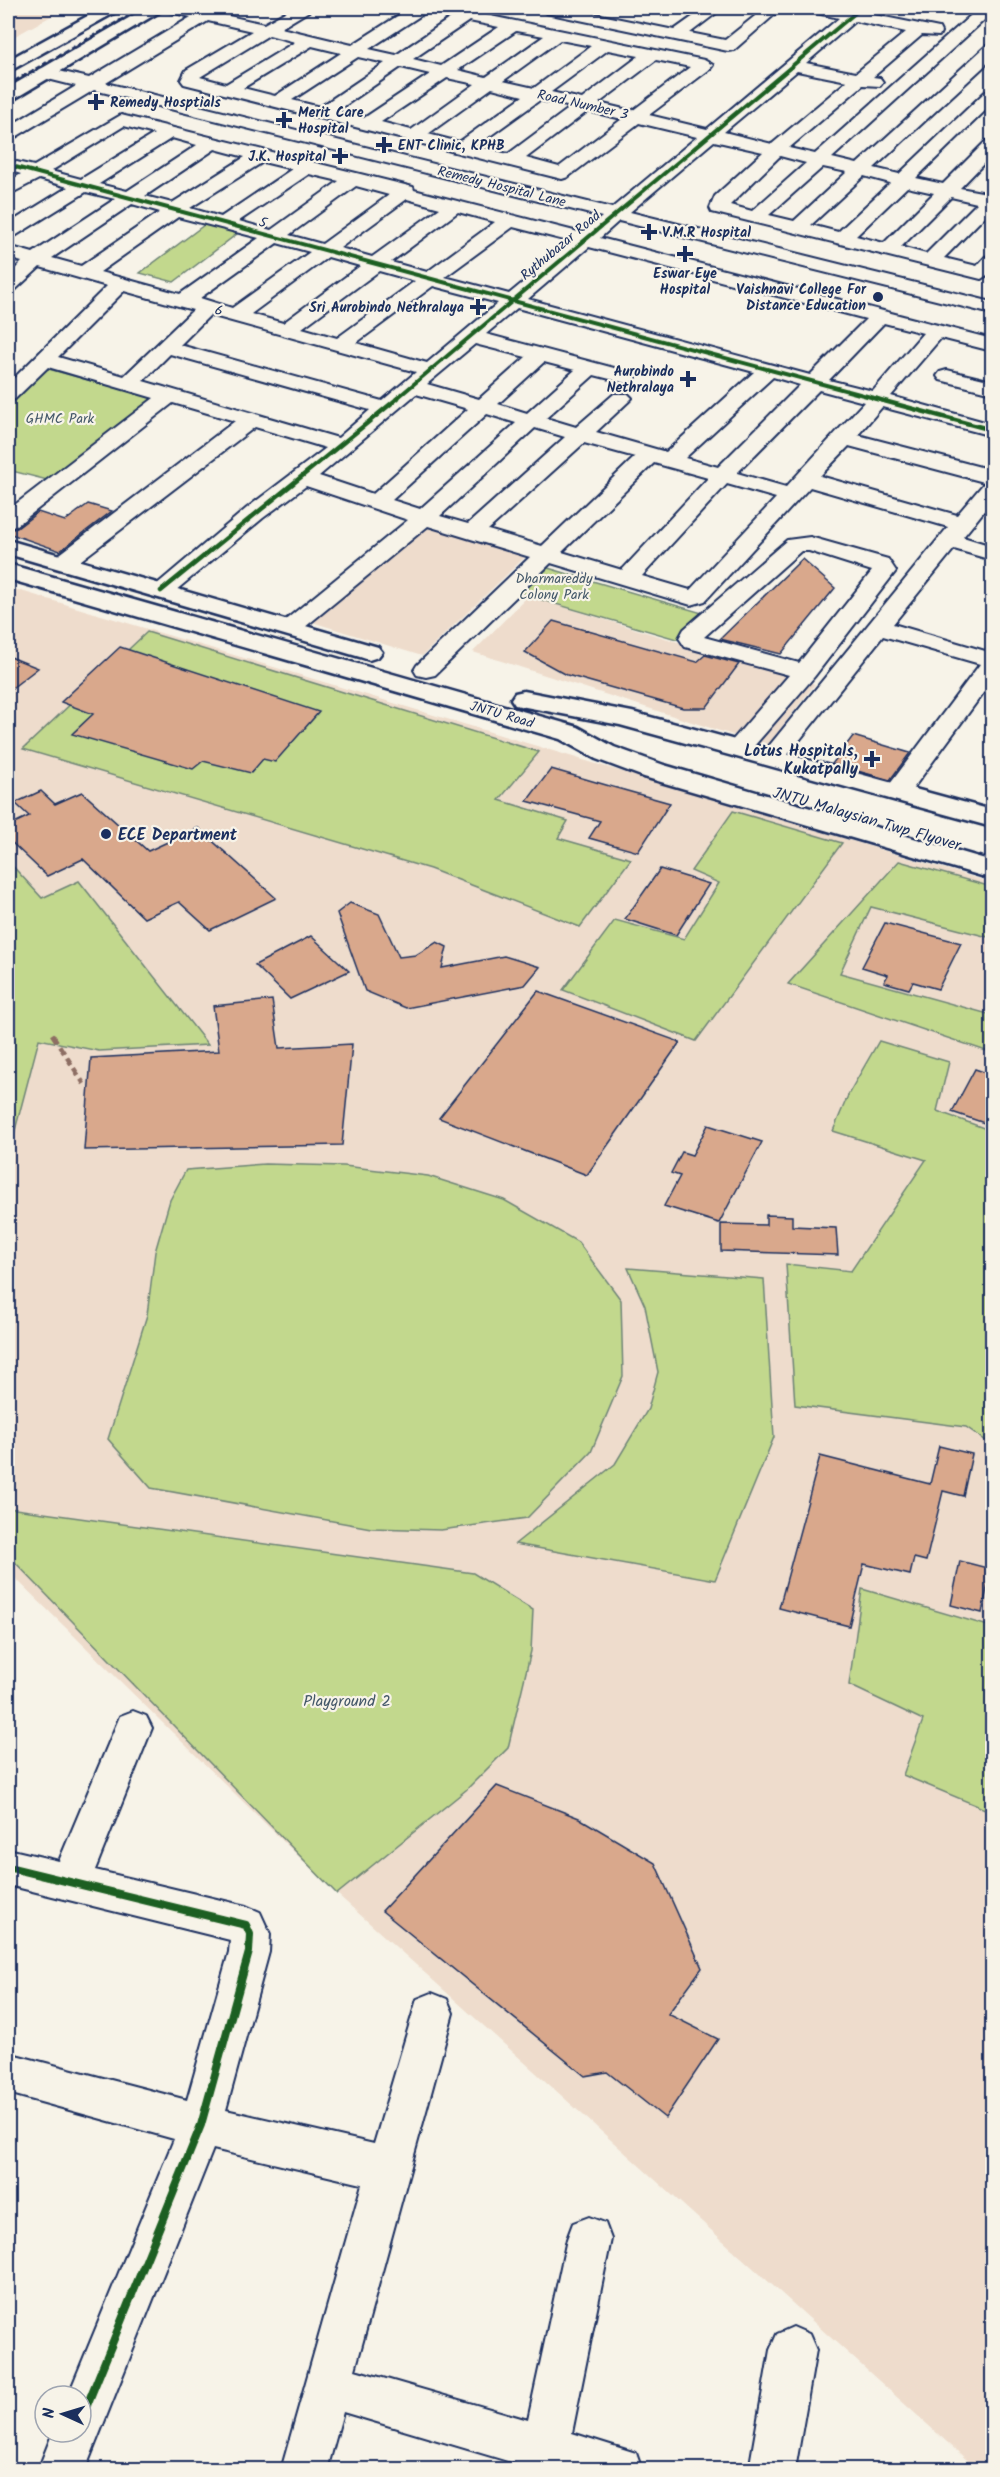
<svg xmlns="http://www.w3.org/2000/svg" width="1000" height="2477" viewBox="0 0 1000 2477" font-family="Kalam,sans-serif">
	<style>
		.built { fill: #eedccc }
		.green { fill: #c2d88d; stroke: #6e8476; stroke-width: 1.5 }
		.building { fill: #d9a88c; stroke: #1b2f5e; stroke-width: 1.5 }
		.lines { fill: none; stroke-linecap: round; stroke-linejoin: round }
		.minor-casing { stroke: #1b2f5e; stroke-width: 4 }
		.major-casing { stroke: #1b2f5e; stroke-width: 5 }
		.highway-casing { stroke: #1b2f5e; stroke-width: 5 }
		.minor { fill: #f7f3e8; fill-rule: evenodd }
		.major { fill: #f7f3e8; fill-rule: evenodd }
		.highway { fill: #f7f3e8; fill-rule: evenodd }
		.rail { stroke: #1b2f5e; stroke-width: 3; stroke-dasharray: 5 3; stroke-linecap: butt }
		.quiet { stroke: #8d6e63; stroke-width: 4.5; stroke-dasharray: 9 4.5; stroke-linecap: butt }
		.cycleway-far2-casing { stroke: #f7f3e8; stroke-width: 6 }
		.cycleway-far1-casing { stroke: #f7f3e8; stroke-width: 8 }
		.cycleway-casing { stroke: #f7f3e8; stroke-width: 11 }
		.cycleway-far2 { stroke: #1b5e20; stroke-width: 4 }
		.cycleway-far1 { stroke: #1b5e20; stroke-width: 4.5 }
		.cycleway { stroke: #1b5e20; stroke-width: 8 }
		.poi-dot { fill: #1b2f5e; stroke: #f7f3e8; stroke-width: 2 }
		.labels { text-anchor: middle; stroke-width: 4.5; stroke-linejoin: round; paint-order: stroke }
		.far-poi-label { font-size: 14px; font-weight: bold; fill: #1b2f5e; stroke: #f7f3e8; text-anchor: start }
		.far-street-label { font-size: 14px; fill: #1b2f5e; stroke: #f7f3e8 }
		.far-park-label { font-size: 14px; fill: #45596a; stroke: #f7f3e8 }
		.poi-label { font-size: 16px; font-weight: bold; fill: #1b2f5e; stroke: #f7f3e8; text-anchor: end }
		.street-label { font-size: 16px; fill: #1b2f5e; stroke: #f7f3e8 }
		.park-label { font-size: 16px; fill: #45596a; stroke: #f7f3e8 }
	</style>
	<rect width="100%" height="100%" fill="#f7f3e8"/>
	<filter id="ink" filterUnits="userSpaceOnUse"><feTurbulence type="fractalNoise" baseFrequency=".0167" numOctaves="2"/><feDisplacementMap in="SourceGraphic" scale="12" xChannelSelector="R" yChannelSelector="G"/><feConvolveMatrix kernelMatrix="1 2 1 2 8 2 1 2 1" color-interpolation-filters="sRGB"/></filter>
	<g filter="url(#ink)">
		<path class="built" d="M 8,8 L 32,8 L 55,14 L 8,40 Z
			M 425,524 L 526,556 L 422,656 L 312,622 Z
			M 8,587 L 992,883 L 992,2469 L 977,2469 L 337,1894 L 8,1571 Z
			M 528,596 L 815,684 L 767,746 L 473,652 Z"/>
		<path class="green" d="M 208,222 L 242,230 L 174,282 L 140,273 Z
			M 45,368 L 153,398 L 51,481 L 8,470 L 8,408 Z
			M 548,568 L 716,617 L 690,643 L 521,594 Z
			M 147,632 L 539,752 L 499,800 L 568,821 L 558,838 L 631,859 L 580,927 L 430,869 L 23,749 Z
			M 733,811 L 842,843 L 696,1041 L 563,990 L 615,920 L 684,939 L 719,883 L 691,871 Z
			M 8,861 L 42,898 L 79,881 L 208,1045 L 99,1051 L 39,1039 L 8,1157 Z
			M 899,861 L 992,887 L 992,938 L 871,907 L 840,973 L 992,1015 L 992,1053 L 788,984 Z
			M 879,1041 L 949,1062 L 937,1111 L 992,1131 L 992,1445 L 966,1427 L 795,1405 L 786,1264 L 851,1271 L 926,1160 L 833,1131 L 849,1093 Z
			M 265,1164 L 344,1166 L 428,1176 L 504,1200 L 578,1242 L 621,1300 L 623,1376 L 591,1452 L 527,1518 L 441,1530 L 371,1528 L 151,1488 L 108,1439 L 147,1315 L 155,1252 L 170,1200 L 186,1170 Z
			M 628,1268 L 764,1279 L 774,1437 L 715,1580 L 515,1544 L 615,1464 L 648,1409 L 658,1372 L 645,1306 Z
			M 8,1508 L 473,1573 L 533,1610 L 531,1651 L 508,1748 L 466,1790 L 337,1894 L 8,1555 Z
			M 862,1589 L 992,1627 L 992,1812 L 903,1775 L 923,1720 L 849,1685 Z"/>
		<path class="building" d="M 88,504 L 112,511 L 60,551 L 8,533 L 8,530 L 17,528 L 38,512 L 65,521 Z
			M 802,559 L 835,588 L 781,654 L 720,639 Z
			M 553,621 L 697,662 L 705,655 L 739,664 L 706,708 L 683,708 L 567,675 L 525,652 Z
			M 120,647 L 319,712 L 275,762 L 263,759 L 251,773 L 203,761 L 193,769 L 72,734 L 93,714 L 61,702 Z
			M 8,656 L 38,668 L 8,691 Z
			M 853,736 L 910,753 L 890,780 L 832,764 Z
			M 551,769 L 613,787 L 670,803 L 638,852 L 589,838 L 600,821 L 527,801 Z
			M 41,791 L 55,804 L 82,792 L 148,851 L 198,828 L 276,898 L 210,930 L 179,902 L 144,918 L 83,859 L 47,876 L 8,839 L 8,826 L 29,816 L 15,803 Z
			M 660,869 L 709,884 L 676,935 L 625,919 Z
			M 350,903 L 379,914 L 399,957 L 416,955 L 437,942 L 447,947 L 442,968 L 504,956 L 540,967 L 525,985 L 406,1008 L 365,991 L 337,913 Z
			M 885,923 L 961,943 L 938,989 L 913,982 L 909,989 L 884,982 L 888,975 L 862,967 Z
			M 311,936 L 349,971 L 290,999 L 255,965 Z
			M 538,991 L 680,1042 L 587,1175 L 439,1118 Z
			M 272,1000 L 279,1048 L 352,1044 L 342,1145 L 84,1150 L 91,1058 L 219,1051 L 213,1006 Z
			M 975,1069 L 993,1075 L 993,1126 L 952,1112 Z
			M 708,1125 L 762,1142 L 719,1223 L 664,1206 L 680,1176 L 671,1173 L 682,1152 L 692,1155 Z
			M 766,1215 L 792,1216 L 792,1226 L 836,1228 L 838,1255 L 721,1251 L 721,1224 L 766,1225 Z
			M 939,1446 L 972,1454 L 963,1496 L 943,1491 L 926,1561 L 914,1558 L 910,1575 L 864,1564 L 849,1626 L 779,1608 L 820,1456 L 930,1484 Z
			M 960,1561 L 991,1569 L 982,1613 L 951,1605 Z
			M 497,1786 L 579,1818 L 655,1863 L 702,1968 L 668,2014 L 718,2039 L 665,2118 L 607,2072 L 585,2076 L 382,1911 Z"/>
		<g class="lines">
			<g class="minor-casing">
				<path id="minor" d="M 76,8 L 103,8 L 113,13 L 105,18 L 78,11 Z
					M 165,8 L 203,10 L 221,8 L 223,10 L 220,14 L 264,24 L 292,8 L 311,8 L 309,11 L 281,28 L 352,45 L 410,8 L 452,8 L 704,60 L 713,65 L 710,69 L 649,115 L 707,129 L 839,18 L 808,11 L 806,8 L 849,10 L 852,8 L 869,8 L 865,13 L 939,28 L 941,32 L 939,36 L 922,35 L 873,77 L 880,78 L 883,82 L 880,86 L 863,85 L 789,148 L 815,154 L 979,8 L 992,8 L 992,13 L 832,158 L 857,164 L 986,46 L 992,45 L 992,59 L 874,168 L 899,174 L 986,91 L 992,90 L 992,104 L 916,178 L 943,184 L 986,141 L 992,140 L 992,155 L 960,188 L 992,194 L 992,209 L 944,258 L 977,266 L 985,257 L 992,255 L 992,272 L 981,279 L 712,212 L 710,208 L 715,196 L 763,152 L 714,141 L 630,212 L 992,302 L 992,314 L 619,221 L 600,238 L 992,339 L 992,351 L 941,338 L 891,396 L 992,424 L 992,436 L 882,407 L 858,435 L 992,470 L 992,501 L 963,537 L 992,546 L 992,560 L 954,549 L 893,624 L 992,653 L 992,681 L 906,798 L 897,800 L 888,798 L 884,792 L 980,664 L 883,636 L 782,762 L 773,765 L 764,762 L 760,757 L 948,527 L 810,487 L 705,601 L 691,605 L 551,563 L 435,675 L 426,677 L 417,675 L 414,670 L 417,665 L 530,557 L 428,526 L 299,632 L 291,634 L 283,632 L 279,627 L 283,622 L 408,520 L 306,486 L 263,518 L 169,596 L 153,596 L 149,591 L 247,508 L 326,448 L 255,427 L 72,567 L 56,567 L 52,562 L 56,557 L 235,421 L 173,403 L 16,526 L 8,528 L 8,510 L 154,398 L 48,367 L 15,399 L 8,401 L 8,384 L 107,286 L 40,267 L 15,290 L 8,292 L 8,276 L 22,262 L 8,258 L 8,246 L 33,253 L 115,199 L 86,192 L 15,236 L 8,238 L 8,224 L 68,187 L 39,179 L 8,195 L 8,182 L 21,174 L 8,170 L 8,160 L 34,166 L 121,115 L 413,187 L 414,190 L 582,233 L 602,217 L 94,90 L 14,138 L 8,139 L 8,127 L 76,86 L 40,77 L 37,73 L 40,69 L 46,68 L 89,78 L 191,17 L 167,11 ZM 426,12 L 452,17 L 396,55 L 369,49 ZM 208,21 L 252,31 L 186,70 L 181,80 L 184,84 L 562,179 L 568,177 L 639,123 L 697,137 L 612,208 L 106,83 ZM 469,21 L 499,27 L 441,66 L 413,59 ZM 855,21 L 906,32 L 856,73 L 806,63 ZM 516,31 L 544,36 L 486,77 L 458,70 ZM 269,35 L 295,42 L 226,84 L 200,77 ZM 560,40 L 591,46 L 534,88 L 503,81 ZM 312,46 L 341,53 L 275,96 L 243,88 ZM 608,50 L 639,56 L 582,99 L 551,92 ZM 358,57 L 385,63 L 320,107 L 292,100 ZM 656,60 L 690,67 L 632,111 L 599,103 ZM 401,67 L 430,74 L 364,118 L 337,111 ZM 797,71 L 847,81 L 772,144 L 724,132 ZM 447,78 L 475,84 L 411,130 L 381,122 ZM 492,88 L 523,96 L 459,142 L 428,134 ZM 540,100 L 571,107 L 508,154 L 476,146 ZM 588,111 L 622,119 L 559,167 L 526,158 ZM 124,126 L 154,134 L 81,179 L 51,171 ZM 172,138 L 197,145 L 127,191 L 99,184 ZM 215,149 L 245,157 L 172,203 L 145,196 ZM 780,156 L 806,163 L 752,211 L 730,205 ZM 263,162 L 292,169 L 221,217 L 190,208 ZM 823,167 L 847,172 L 794,221 L 769,215 ZM 309,174 L 339,181 L 271,230 L 239,221 ZM 864,176 L 890,183 L 838,232 L 811,225 ZM 356,186 L 389,195 L 322,244 L 289,235 ZM 907,187 L 934,193 L 884,243 L 856,236 ZM 951,197 L 977,203 L 926,254 L 901,247 ZM 407,199 L 440,208 L 372,257 L 340,248 ZM 132,204 L 160,212 L 81,266 L 52,258 ZM 458,212 L 495,222 L 427,272 L 391,262 ZM 178,217 L 259,238 L 180,294 L 100,272 ZM 513,227 L 572,242 L 509,294 L 445,277 ZM 277,243 L 310,252 L 232,308 L 200,298 ZM 589,247 L 866,319 L 810,375 L 528,299 ZM 328,257 L 360,266 L 283,323 L 251,314 ZM 379,271 L 415,281 L 337,338 L 302,328 ZM 433,286 L 498,303 L 427,363 L 356,343 ZM 124,291 L 193,310 L 124,376 L 58,357 ZM 517,308 L 754,372 L 666,452 L 596,432 L 628,402 L 632,398 L 628,394 L 614,394 L 576,427 L 546,418 L 594,375 L 626,383 L 633,381 L 636,377 L 633,373 L 486,334 ZM 210,315 L 416,372 L 382,401 L 180,345 ZM 884,323 L 923,333 L 873,391 L 829,380 ZM 475,344 L 526,357 L 479,399 L 427,384 ZM 170,354 L 370,410 L 338,438 L 143,381 ZM 544,362 L 575,370 L 527,413 L 498,404 ZM 773,377 L 800,385 L 718,467 L 685,458 ZM 819,390 L 864,402 L 786,487 L 737,473 ZM 416,394 L 468,409 L 373,494 L 319,476 ZM 487,414 L 516,423 L 420,509 L 392,500 ZM 535,428 L 565,437 L 468,524 L 440,516 ZM 584,443 L 635,457 L 542,546 L 488,530 ZM 849,446 L 984,482 L 985,482 L 957,515 L 820,476 ZM 654,463 L 708,478 L 622,570 L 562,552 ZM 727,484 L 776,498 L 690,590 L 642,576 Z
					M 538,8 L 567,8 L 674,30 L 705,8 L 723,8 L 690,33 L 725,40 L 765,8 L 782,8 L 734,50 L 728,51 L 546,13 Z
					M 947,370 L 992,381 L 992,393 L 940,380 L 937,376 L 940,372 Z
					M 810,537 L 888,559 L 896,571 L 814,677 L 748,753 L 739,756 L 730,753 L 726,748 L 730,743 L 789,675 L 685,647 L 679,638 L 684,629 L 787,540 ZM 801,551 L 809,551 L 872,571 L 799,663 L 704,637 Z
					M 133,1711 L 146,1716 L 152,1728 L 95,1870 L 246,1906 L 260,1912 L 270,1934 L 269,1952 L 226,2110 L 374,2144 L 417,1999 L 432,1993 L 447,1999 L 453,2013 L 355,2370 L 528,2420 L 567,2239 L 573,2223 L 589,2217 L 605,2223 L 611,2239 L 572,2433 L 636,2453 L 642,2470 L 538,2470 L 343,2412 L 327,2470 L 281,2470 L 362,2184 L 213,2149 L 85,2470 L 38,2470 L 53,2432 L 81,2432 L 81,2396 L 68,2396 L 174,2139 L 8,2093 L 8,2053 L 187,2100 L 229,1952 L 230,1940 L 8,1885 L 8,1849 L 59,1861 L 120,1716 Z
					M 793,2327 L 809,2334 L 816,2350 L 795,2470 L 749,2470 L 770,2350 L 777,2334 Z"/>
			</g>
			<g class="major-casing">
				<path id="major" d="M 8,540 L 378,647 L 382,652 L 378,657 L 369,660 L 360,657 L 8,554 Z
					M 8,564 L 578,727 L 614,747 L 664,765 L 992,861 L 992,879 L 644,777 L 596,759 L 560,739 L 8,579 Z
					M 524,691 L 632,712 L 992,810 L 992,827 L 620,725 L 515,705 L 511,699 L 515,693 Z"/>
			</g>
			<g class="highway-casing">
				<path id="highway" d="M 102,8 L 123,8 L 8,72 L 8,60 Z
					M 146,8 L 166,8 L 14,99 L 8,100 L 8,88 Z"/>
			</g>
			<use href="#minor" class="minor"/>
			<use href="#major" class="major"/>
			<use href="#highway" class="highway"/>
			<path class="rail" d="M 8,85 L 142,8"/>
			<path class="quiet" d="M 52,1034 L 84,1084"/>
			<g class="cycleway-far2-casing">
				<path id="cycleway-far2" d="M 8,165 L 878,399
					M 396,399 L 861,8"/>
			</g>
			<g class="cycleway-far1-casing">
				<path id="cycleway-far1" d="M 873,398 L 992,430
					M 161,591 L 398,398"/>
			</g>
			<g class="cycleway-casing">
				<path id="cycleway" d="M 8,1867 L 246,1925 L 250,1934 L 249,1952 L 201,2125 L 81,2420"/>
			</g>
			<use href="#cycleway-far2" class="cycleway-far2"/>
			<use href="#cycleway-far1" class="cycleway-far1"/>
			<use href="#cycleway" class="cycleway"/>
		</g>
	</g>
	<g class="poi-dot">
		<path d="M93 93h6v6h6v6h-6v6h-6v-6h-6v-6h6z"/>
		<path d="M281 111h6v6h6v6h-6v6h-6v-6h-6v-6h6z"/>
		<path d="M381 136h6v6h6v6h-6v6h-6v-6h-6v-6h6z"/>
		<path d="M337 147h6v6h6v6h-6v6h-6v-6h-6v-6h6z"/>
		<path d="M646 223h6v6h6v6h-6v6h-6v-6h-6v-6h6z"/>
		<path d="M682 245h6v6h6v6h-6v6h-6v-6h-6v-6h6z"/>
		<circle cx="878" cy="297" r="6"/>
		<path d="M475 298h6v6h6v6h-6v6h-6v-6h-6v-6h6z"/>
		<path d="M685 370h6v6h6v6h-6v6h-6v-6h-6v-6h6z"/>
		<path d="M869 750h6v6h6v6h-6v6h-6v-6h-6v-6h6z"/>
		<circle cx="106" cy="834" r="6"/>
	</g>
	<g class="labels">
		<g class="far-poi-label">
			<text x="110" y="107">Remedy Hosptials</text>
			<text x="298" y="117">Merit Care<tspan x="298" dy="16">Hospital</tspan></text>
			<text x="398" y="150">ENT Clinic, KPHB</text>
			<text x="326" y="161" text-anchor="end">J.K. Hospital</text>
			<text x="662" y="237">V.M.R Hospital</text>
			<text x="685" y="278" text-anchor="middle">Eswar Eye<tspan x="685" dy="16">Hospital</tspan></text>
			<text x="866" y="294" text-anchor="end">Vaishnavi College For<tspan x="866" dy="16">Distance Education</tspan></text>
			<text x="464" y="312" text-anchor="end">Sri Aurobindo Nethralaya</text>
			<text x="674" y="376" text-anchor="end">Aurobindo<tspan x="674" dy="16">Nethralaya</tspan></text>
		</g>
		<g class="far-street-label">
			<text transform="translate(583 104) rotate(13)" y="5">Road Number 3</text>
			<text transform="translate(502 186) rotate(14)" y="5">Remedy Hospital Lane</text>
			<text transform="translate(263 222) rotate(16)" y="5">5</text>
			<text transform="translate(560 245) rotate(-40)" y="5">Rythubazar Road</text>
			<text transform="translate(219 310) rotate(15)" y="5">6</text>
			<text transform="translate(502 714) rotate(16)" y="5">JNTU Road</text>
		</g>
		<g class="far-park-label">
			<text x="60" y="423">GHMC Park</text>
			<text x="554" y="583">Dharmareddy<tspan x="554" dy="16">Colony Park</tspan></text>
		</g>
		<g class="poi-label">
			<text x="858" y="756">Lotus Hospitals,<tspan x="858" dy="18">Kukatpally</tspan></text>
			<text x="118" y="840" text-anchor="start">ECE Department</text>
		</g>
		<g class="street-label">
			<text transform="translate(867 818) rotate(16)" y="6">JNTU Malaysian Twp Flyover</text>
		</g>
		<g class="park-label">
			<text x="347" y="1706">Playground 2</text>
		</g>
	</g>
	<rect width="1000" height="2477" fill="none" stroke="#f7f3e8" stroke-width="30"/>
	<rect x="15" y="15" width="970" height="2447" fill="none" stroke="#1b2f5e" stroke-width="2" filter="url(#ink)"/>
	<g transform="translate(63 2414) rotate(274)"><circle r="28" fill="#f7f3e8" stroke="#9fa5b1" stroke-width="1.5"/>
	<path d="M0-4.5L10 22L0 15L-10 22Z" fill="#1b2f5e"/>
	<text y="-9" font-size="16" font-weight="bold" text-anchor="middle" fill="#1b2f5e">N</text>
	</g>
</svg>
